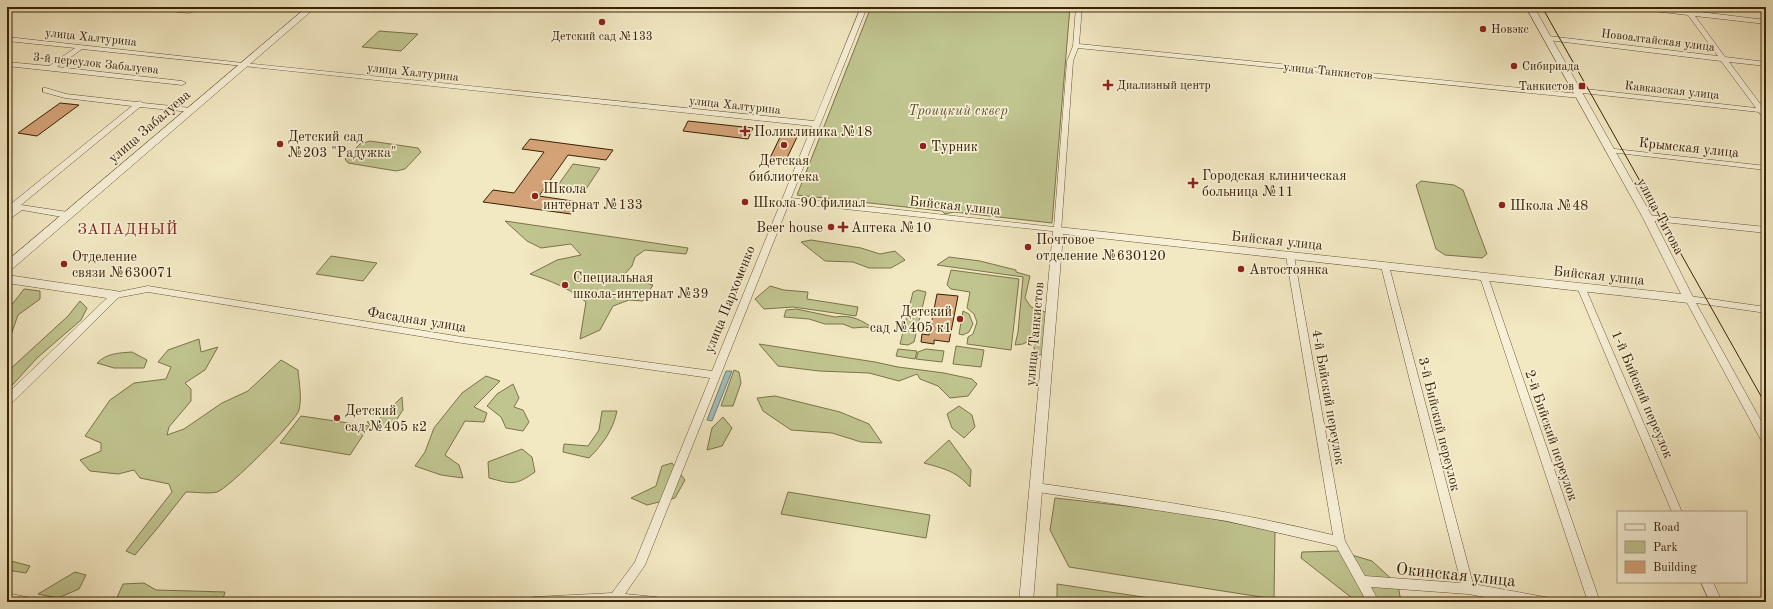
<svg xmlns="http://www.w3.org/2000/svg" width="1773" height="609" viewBox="0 0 1773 609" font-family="'Old Standard TT',serif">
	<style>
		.green { fill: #c0c48f; stroke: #7c734a }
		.water { fill: #9fbdbd; stroke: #767f73 }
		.building { fill: #d5a378; stroke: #392204 }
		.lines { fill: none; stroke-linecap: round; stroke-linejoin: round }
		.minor-casing { stroke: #675434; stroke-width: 1 }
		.tertiary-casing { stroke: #675434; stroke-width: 1 }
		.minor { fill: #f7f0d7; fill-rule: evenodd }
		.tertiary { fill: #f7f0d7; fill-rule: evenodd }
		.tram { stroke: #392204; stroke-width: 1 }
		.poi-dot { fill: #8f2418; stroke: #f7f0d7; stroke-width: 1.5 }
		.labels { text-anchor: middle; stroke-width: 3.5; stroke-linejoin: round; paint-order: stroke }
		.far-poi-label { font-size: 12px; fill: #392204; stroke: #f7f0d7; text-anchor: start }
		.far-street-label { font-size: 12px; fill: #392204; stroke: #f7f0d7 }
		.park-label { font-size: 14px; font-style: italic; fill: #62532e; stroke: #f7f0d7 }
		.street-label { font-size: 14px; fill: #392204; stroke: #f7f0d7 }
		.poi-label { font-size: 14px; fill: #392204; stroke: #f7f0d7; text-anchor: start }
		.neighbourhood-label { font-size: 15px; letter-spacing: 1px; fill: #7a1f14; stroke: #f7f0d7 }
		.near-street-label { font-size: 17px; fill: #392204; stroke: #f7f0d7 }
	</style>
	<rect width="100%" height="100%" fill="#f2e8c2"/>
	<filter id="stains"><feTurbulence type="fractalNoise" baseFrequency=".005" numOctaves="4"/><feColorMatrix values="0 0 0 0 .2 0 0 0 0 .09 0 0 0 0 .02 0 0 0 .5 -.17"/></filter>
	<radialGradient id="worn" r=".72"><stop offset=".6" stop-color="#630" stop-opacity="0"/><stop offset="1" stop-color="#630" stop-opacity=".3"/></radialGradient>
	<path class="green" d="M 871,7 L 1070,7 L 1052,223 L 954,212 L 945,214 L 942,211 L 797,195 Z
		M 379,31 L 418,34 L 401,51 L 362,47 Z
		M 370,141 L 418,148 L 421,152 L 405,169 L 396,171 L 348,163 L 345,159 L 360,144 Z
		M 573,164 L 600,168 L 584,192 L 556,188 Z
		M 1421,181 L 1454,185 L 1463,190 L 1487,254 L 1482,258 L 1445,255 L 1436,249 L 1416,185 Z
		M 505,221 L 688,248 L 686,254 L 645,250 L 635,257 L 632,266 L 622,277 L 653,285 L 643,301 L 629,300 L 613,306 L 600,330 L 580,339 L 586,302 C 569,288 551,281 530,274 L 557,260 L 581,255 L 571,244 L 541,248 L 527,241 Z
		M 811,240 L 861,248 L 880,254 L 895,251 L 905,260 L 891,268 L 869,268 L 853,262 L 825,261 L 801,242 Z
		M 331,256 L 377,263 L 363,281 L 316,274 Z
		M 949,257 L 980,261 L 1016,270 L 1016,272 L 1030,276 L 1025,298 L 1031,307 L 1048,313 L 1044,353 L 1037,356 L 1031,340 L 1023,344 L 1015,345 L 1018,332 L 1023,277 L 937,265 Z
		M 951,270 L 1019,279 L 1011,350 L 967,344 L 968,337 L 973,334 L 977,322 L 974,314 L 967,308 L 970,292 L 951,289 L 947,285 Z
		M 770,286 L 784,290 L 808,292 L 807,299 L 858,307 L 856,316 L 793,307 L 764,309 L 755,299 Z
		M 24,289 L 40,291 L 40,299 L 18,315 L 11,335 L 7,339 L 7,311 Z
		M 918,290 L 926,292 L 914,342 L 908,345 L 900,344 L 913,292 Z
		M 80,301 L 87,308 L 81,320 L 37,358 L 7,391 L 7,372 L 68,316 Z
		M 796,309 L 835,317 C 852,314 863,321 876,330 L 866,327 L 853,328 L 843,324 L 825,324 L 809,319 L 784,317 L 786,310 Z
		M 963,311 L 969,314 L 973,324 L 969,332 L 963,335 L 959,334 Z
		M 199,339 L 201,352 L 218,347 L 205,370 L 185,383 L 191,389 L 191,401 L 169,427 L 167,435 L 184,429 L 222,403 L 248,391 L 281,360 L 298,370 C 299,383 302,397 299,410 C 297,420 228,489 217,492 C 210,494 194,492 186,492 L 160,525 L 135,555 L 126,551 L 172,492 L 169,484 L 140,478 L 134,470 L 118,474 L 90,471 L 80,460 L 101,451 L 101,443 L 85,436 L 110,400 L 134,383 L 166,379 L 171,367 L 158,362 L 168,350 Z
		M 759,344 L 875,362 L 898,367 L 944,373 L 972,379 L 977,384 L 968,396 L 950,398 L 938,386 L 920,379 L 917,374 L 899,381 L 869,373 L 819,371 L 778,366 Z
		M 956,346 L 984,350 L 981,367 L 953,364 Z
		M 898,349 L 917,351 L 915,359 L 896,356 Z
		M 926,349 L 944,351 L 942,362 L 916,359 L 918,352 Z
		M 132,352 L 147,360 L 144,368 L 114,368 L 97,363 C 107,353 119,353 132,352 Z
		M 734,370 L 739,372 L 741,383 L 733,406 L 721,406 Z
		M 486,376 L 500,381 L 474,407 L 487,413 L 484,422 L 465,421 L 445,455 L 459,465 L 463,478 L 441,475 L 415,466 L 425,452 L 434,428 L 462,393 Z
		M 513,384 L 519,398 L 514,407 L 523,410 L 529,422 L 523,431 L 506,428 L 501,417 L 487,406 L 497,394 Z
		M 775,396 L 840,412 L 869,424 L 882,443 L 861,442 L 832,433 L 791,430 L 763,411 L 757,398 Z
		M 402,397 L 403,410 L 395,422 L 376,431 L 367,422 L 378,420 Z
		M 959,406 L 972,415 L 975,427 L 964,438 L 952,428 L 947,414 Z
		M 602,411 L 617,411 C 613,430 603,444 589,458 L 563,452 L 564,444 L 588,446 L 599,430 Z
		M 301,416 L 369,426 L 350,455 L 280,443 Z
		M 723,417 L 732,428 L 722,446 L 707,450 L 712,428 Z
		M 949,440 L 971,470 L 970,487 C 956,471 945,469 924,463 Z
		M 522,449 L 532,457 L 535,472 C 515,486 512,484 489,478 L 488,462 Z
		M 672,463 L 685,480 L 675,498 L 647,505 L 631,498 L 656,486 L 662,466 Z
		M 788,492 L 930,515 L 926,538 L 781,514 Z
		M 1055,498 L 1179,512 L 1275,531 L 1274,599 L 1069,567 L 1050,530 Z
		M 1338,551 L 1372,561 L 1398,585 L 1401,602 L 1357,602 L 1301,558 L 1302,552 Z
		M 7,560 L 30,566 L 26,573 L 7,570 Z
		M 75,572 L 86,575 L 79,589 L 58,598 L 38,594 Z
		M 144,583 L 156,590 L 225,592 L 222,602 L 115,602 L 123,584 Z
		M 1057,584 L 1176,602 L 1057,602 Z"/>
	<path class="water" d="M 726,371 L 732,371 L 712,421 L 707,420 Z"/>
	<path class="building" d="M 60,103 L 79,105 L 37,136 L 18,133 Z
		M 688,121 L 753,128 L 748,139 L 683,131 Z
		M 783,131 L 799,133 L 786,160 L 770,158 Z
		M 530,139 L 613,150 L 606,160 L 568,155 L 539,196 L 579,202 L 571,214 L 483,202 L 493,190 L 514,193 L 544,152 L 522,149 Z
		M 937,294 L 958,296 L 949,342 L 934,340 L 934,344 L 921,342 L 922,334 L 929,335 Z"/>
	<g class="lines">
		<g class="minor-casing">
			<path id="minor" d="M 150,7 L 188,9 L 197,7 L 209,7 L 188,13 L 153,9 Z
				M 861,7 L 867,7 L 791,198 L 1054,227 L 1067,61 L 1073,46 L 1076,7 L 1082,7 L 1079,44 L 1580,94 L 1584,96 L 1580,98 L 1078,48 L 1073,61 L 1061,232 L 789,203 L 645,565 L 625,594 L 656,597 L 660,598 L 662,602 L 528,602 L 530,598 L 534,597 L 612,593 L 635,562 L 710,378 L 462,343 L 148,292 L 116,298 L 113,297 L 112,295 L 113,293 L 148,286 L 462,337 L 712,371 L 812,126 L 82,49 L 57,67 L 182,81 L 186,83 L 182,85 L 7,66 L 7,62 L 49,66 L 75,48 L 7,41 L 7,37 L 243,63 L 814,121 Z
				M 1633,7 L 1653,7 L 1684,11 L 1682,7 L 1688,7 L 1692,11 L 1766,20 L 1766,24 L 1695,16 L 1725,57 L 1766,62 L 1766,66 L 1729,62 L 1764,109 L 1766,109 L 1766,116 L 1761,116 L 1759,112 L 1573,92 L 1572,90 L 1576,88 L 1756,108 L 1721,61 L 1548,40 L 1545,38 L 1548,36 L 1718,56 L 1688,15 L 1636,9 Z
				M 43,88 L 46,88 L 66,94 L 137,102 L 140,101 L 143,103 L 191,108 L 195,110 L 191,112 L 140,107 L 21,205 L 68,212 L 72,215 L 71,217 L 68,218 L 22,210 L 7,221 L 7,214 L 13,209 L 7,208 L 7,202 L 12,203 L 132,106 L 65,98 L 43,92 Z
				M 1606,148 L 1766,166 L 1766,170 L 1609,152 L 1605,150 Z
				M 1648,215 L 1766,227 L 1766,233 L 1645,220 L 1644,218 Z
				M 1290,253 L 1294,256 L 1345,541 L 1365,576 L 1461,583 L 1381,266 L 1385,263 L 1389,266 L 1473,584 L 1545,597 L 1549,598 L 1551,602 L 1513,602 L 1468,594 L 1371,587 L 1379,602 L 1367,602 L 1336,546 L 1227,521 L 1032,491 L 1031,488 L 1032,485 L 1036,483 C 1136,497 1235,511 1333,535 L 1286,256 Z
				M 1484,274 L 1488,277 L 1600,602 L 1588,602 L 1480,277 Z
				M 1581,284 L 1585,287 L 1682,512 L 1672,512 L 1577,287 Z
				M 1689,296 L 1766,307 L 1766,313 L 1696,303 L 1766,430 L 1766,443 L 1762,442 L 1685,299 Z
				M 1701,582 L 1713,582 L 1722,602 L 1710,602 Z
				M 7,593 L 31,598 L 33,602 L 7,602 Z"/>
		</g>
		<g class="tertiary-casing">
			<path id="tertiary" d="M 307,7 L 316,7 L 11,270 L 7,271 L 7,261 Z
				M 1526,7 L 1534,7 L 1653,218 L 1694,299 L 1693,302 L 1689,303 L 1063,234 L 1033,602 L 1019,602 L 1053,230 L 1054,228 L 1058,227 L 1681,294 L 1643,218 Z
				M 7,275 L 116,291 L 120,292 L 121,295 L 11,404 L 7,406 L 7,394 L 107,298 L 7,283 Z"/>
		</g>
		<use href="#minor" class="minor"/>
		<use href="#tertiary" class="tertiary"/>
		<path class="tram" d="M 1542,7 L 1766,405"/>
	</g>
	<g class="poi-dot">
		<circle cx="602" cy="22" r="4"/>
		<circle cx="1483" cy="29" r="4"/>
		<circle cx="1514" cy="66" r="4"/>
		<path d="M1106 79h4v4h4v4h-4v4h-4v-4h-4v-4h4z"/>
		<rect x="1578" y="82" width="8" height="8" rx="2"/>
		<path d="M743 125h4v4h4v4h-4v4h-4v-4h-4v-4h4z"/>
		<circle cx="280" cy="144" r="4"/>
		<circle cx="784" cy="145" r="4"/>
		<circle cx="923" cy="146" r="4"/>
		<path d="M1191 177h4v4h4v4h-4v4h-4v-4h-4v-4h4z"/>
		<circle cx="535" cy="196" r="4"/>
		<circle cx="745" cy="202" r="4"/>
		<circle cx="1502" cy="205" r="4"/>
		<circle cx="831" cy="227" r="4"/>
		<path d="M841 221h4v4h4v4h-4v4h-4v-4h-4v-4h4z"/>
		<circle cx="1028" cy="247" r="4"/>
		<circle cx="64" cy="264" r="4"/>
		<circle cx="1241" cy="269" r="4"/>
		<circle cx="565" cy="285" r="4"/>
		<circle cx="960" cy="319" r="4"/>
		<circle cx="337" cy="418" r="4"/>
	</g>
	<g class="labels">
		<g class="far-poi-label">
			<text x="1491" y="33">Новэкс</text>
			<text x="602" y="40" text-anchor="middle">Детский сад №133</text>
			<text x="1522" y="70">Сибириада</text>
			<text x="1117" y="89">Диализный центр</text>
			<text x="1574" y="90" text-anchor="end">Танкистов</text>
		</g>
		<g class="far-street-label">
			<text transform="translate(91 37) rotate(6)" y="4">улица Халтурина</text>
			<text transform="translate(1658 40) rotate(7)" y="4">Новоалтайская улица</text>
			<text transform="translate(96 63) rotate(6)" y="4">3-й переулок Забалуева</text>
			<text transform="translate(1328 71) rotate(6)" y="4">улица Танкистов</text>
			<text transform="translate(413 72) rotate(6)" y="4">улица Халтурина</text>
			<text transform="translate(1672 90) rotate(6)" y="4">Кавказская улица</text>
			<text transform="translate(735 105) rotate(6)" y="4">улица Халтурина</text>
		</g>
		<g class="park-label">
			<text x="958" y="115">Троицкий сквер</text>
		</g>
		<g class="street-label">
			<text transform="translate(149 126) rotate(-41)" y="5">улица Забалуева</text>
			<text transform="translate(1689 147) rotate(6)" y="5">Крымская улица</text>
			<text transform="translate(955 205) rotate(6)" y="5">Бийская улица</text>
			<text transform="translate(1661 216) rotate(62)" y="5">улица Титова</text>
			<text transform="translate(1277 240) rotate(6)" y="5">Бийская улица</text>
			<text transform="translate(1599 275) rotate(6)" y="5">Бийская улица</text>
			<text transform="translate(729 299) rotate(-68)" y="5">улица Пархоменко</text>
			<text transform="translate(417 319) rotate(9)" y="5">Фасадная улица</text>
			<text transform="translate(1034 334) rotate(-85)" y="5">улица Танкистов</text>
			<text transform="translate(1643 394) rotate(67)" y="5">1-й Бийский переулок</text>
			<text transform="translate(1329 397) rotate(80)" y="5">4-й Бийский переулок</text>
			<text transform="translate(1440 424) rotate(76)" y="5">3-й Бийский переулок</text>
			<text transform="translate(1552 435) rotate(71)" y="5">2-й Бийский переулок</text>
		</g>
		<g class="poi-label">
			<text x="754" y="136">Поликлиника №18</text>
			<text x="288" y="141">Детский сад<tspan x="288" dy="16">№203 "Радужка"</tspan></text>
			<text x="931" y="151">Турник</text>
			<text x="784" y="165" text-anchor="middle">Детская<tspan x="784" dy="16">библиотека</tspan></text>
			<text x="1202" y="180">Городская клиническая<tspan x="1202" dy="16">больница №11</tspan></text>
			<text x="543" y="193">Школа<tspan x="543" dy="16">интернат №133</tspan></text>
			<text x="753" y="207">Школа 90 филиал</text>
			<text x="1510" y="210">Школа №48</text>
			<text x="823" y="232" text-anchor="end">Beer house</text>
			<text x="851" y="232">Аптека №10</text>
			<text x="1036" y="244">Почтовое<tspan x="1036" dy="16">отделение №630120</tspan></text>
			<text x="72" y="261">Отделение<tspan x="72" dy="16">связи №630071</tspan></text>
			<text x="1249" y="274">Автостоянка</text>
			<text x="573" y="282">Специальная<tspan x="573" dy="16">школа-интернат №39</tspan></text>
			<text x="952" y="316" text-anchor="end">Детский<tspan x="952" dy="16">сад №405 к1</tspan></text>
			<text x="345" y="415">Детский<tspan x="345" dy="16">сад №405 к2</tspan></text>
		</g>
		<g class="neighbourhood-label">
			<text x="128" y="234">ЗАПАДНЫЙ</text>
		</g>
		<g class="near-street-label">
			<text transform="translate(1456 574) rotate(6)" y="6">Окинская улица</text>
		</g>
	</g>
	<rect width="1773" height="609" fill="none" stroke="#f2e8c2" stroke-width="24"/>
	<rect x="8" y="8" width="1757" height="593" fill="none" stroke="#392204" stroke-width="2"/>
	<rect x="12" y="12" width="1749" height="585" fill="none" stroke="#392204"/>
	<rect x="1617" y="511" width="130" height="72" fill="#f7f0d7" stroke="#ab9e83"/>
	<rect x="1625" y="524" width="20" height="6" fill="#f7f0d7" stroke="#ab9e83"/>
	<text x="1653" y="531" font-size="12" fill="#392204">Road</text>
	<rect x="1625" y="541" width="20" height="12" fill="#c0c48f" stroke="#ab9e83"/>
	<text x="1653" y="551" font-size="12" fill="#392204">Park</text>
	<rect x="1625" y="561" width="20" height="12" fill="#d5a378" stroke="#ab9e83"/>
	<text x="1653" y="571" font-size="12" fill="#392204">Building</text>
	<rect width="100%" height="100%" filter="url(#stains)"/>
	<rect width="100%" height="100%" fill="url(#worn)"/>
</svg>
